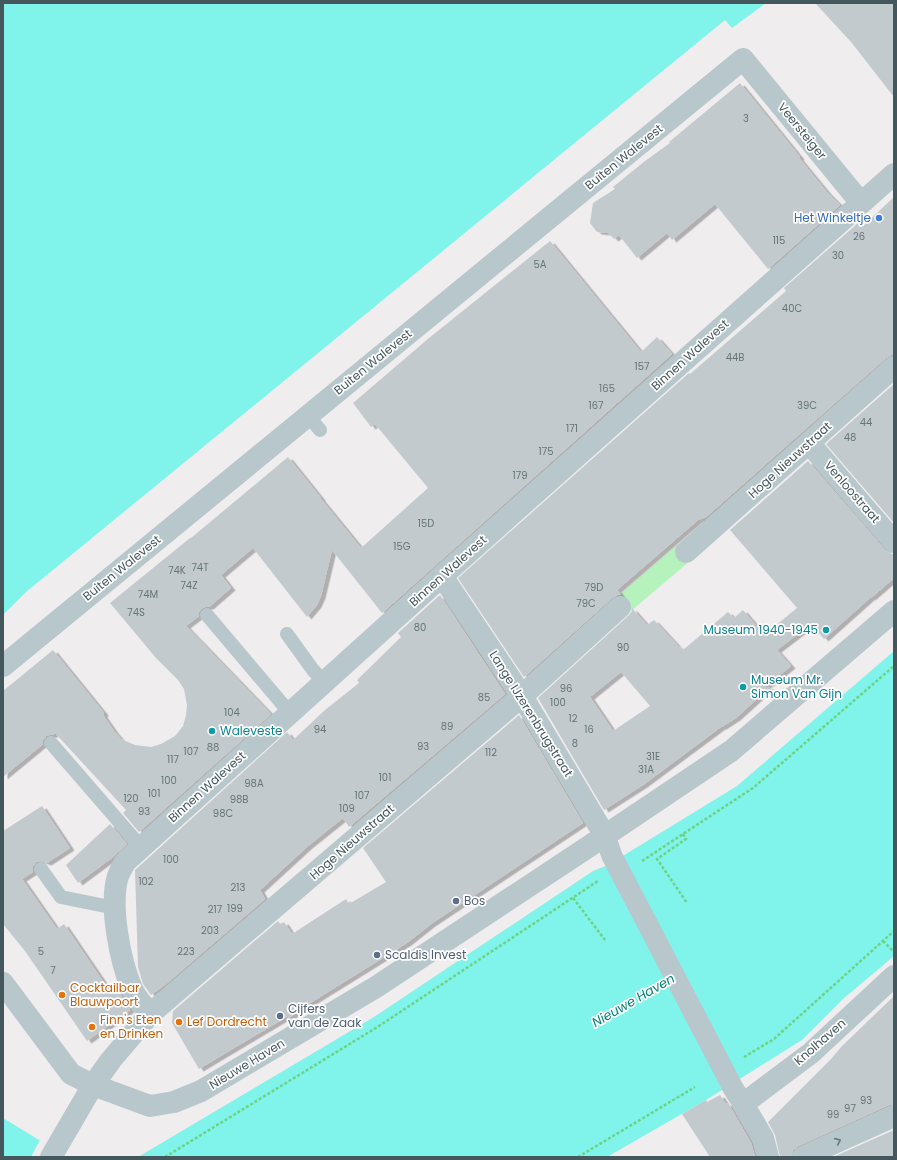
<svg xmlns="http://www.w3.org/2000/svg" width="897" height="1160" viewBox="0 0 897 1160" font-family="Poppins,sans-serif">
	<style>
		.green { fill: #b6f2bc }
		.water { fill: #80f3ea }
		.pier { fill: #f0edee }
		.building { fill: #c3cacd; fill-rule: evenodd; filter: url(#shadow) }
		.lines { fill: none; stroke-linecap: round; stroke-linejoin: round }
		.path { stroke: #6cd383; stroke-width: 2.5; stroke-dasharray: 3 2; stroke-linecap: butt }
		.service { stroke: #b7c7cc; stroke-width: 14 }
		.pedestrian { stroke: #b7c7cc; stroke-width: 21 }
		.minor { stroke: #b7c7cc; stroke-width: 22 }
		.tertiary { stroke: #b7c7cc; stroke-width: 22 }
		.oneway { stroke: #66797e }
		.shop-dot { fill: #3f7fe0; stroke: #fff; stroke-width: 1.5 }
		.culture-dot { fill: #0f9aa8; stroke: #fff; stroke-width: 1.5 }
		.service-dot { fill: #5c6f8a; stroke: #fff; stroke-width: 1.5 }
		.food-dot { fill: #e8710a; stroke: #fff; stroke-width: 1.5 }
		.labels { text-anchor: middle; stroke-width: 3.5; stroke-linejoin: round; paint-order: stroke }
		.number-label { font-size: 10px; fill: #647478 }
		.street-label { font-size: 12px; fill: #44575c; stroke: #fff }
		.shop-label { font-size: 12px; fill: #366cbe; stroke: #fff; text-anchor: end }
		.culture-label { font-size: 12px; fill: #0d838f; stroke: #fff; text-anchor: start }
		.service-label { font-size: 12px; fill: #4e5e75; stroke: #fff; text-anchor: start }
		.food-label { font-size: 12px; fill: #c56008; stroke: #fff; text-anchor: start }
		.water-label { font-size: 13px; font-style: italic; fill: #058279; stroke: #fff }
	</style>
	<defs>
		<filter id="shadow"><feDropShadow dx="4.5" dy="2.5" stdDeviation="0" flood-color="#0004"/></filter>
	</defs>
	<rect width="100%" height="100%" fill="#f0edee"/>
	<path class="green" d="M 677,545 L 691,560 L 631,611 L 618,596 Z"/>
	<path class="water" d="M 3,3 L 766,3 L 732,28 L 725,20 L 26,592 L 3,615 Z
		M 894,651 L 894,956 L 843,999 L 802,1040 L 706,1100 L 607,1157 L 138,1157 L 374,1017 L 593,871 L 608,865 L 737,786 Z
		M 3,1118 L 67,1157 L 3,1157 Z"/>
	<path class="pier" d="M 40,1140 L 69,1157 L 31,1157 Z"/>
	<path class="building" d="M 815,3 L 894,3 L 894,97 L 851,42 Z
		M 740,83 L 800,157 L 799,158 L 827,192 L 840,205 L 768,269 L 715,204 L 672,240 L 667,233 L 637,258 L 619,235 L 614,239 L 608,233 L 597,232 L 590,223 L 593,203 L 615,189 L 613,187 L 645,161 L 670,143 L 669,142 Z
		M 894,197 L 894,355 L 891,355 L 886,358 L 706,517 L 698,520 L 617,590 L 621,595 L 617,595 L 612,598 L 524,677 L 458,578 L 689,373 L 690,374 L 786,291 L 784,288 L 858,223 L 862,227 Z
		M 550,241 L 641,352 L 657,337 L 672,354 L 382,613 L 332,550 L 321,596 L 317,605 L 307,617 L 253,548 L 221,575 L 231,588 L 209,607 L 205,607 L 201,609 L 199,612 L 199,616 L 186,626 L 271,714 L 139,832 L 123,813 L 126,810 L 55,733 L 53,735 L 49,735 L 46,736 L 43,740 L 43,744 L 3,777 L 3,691 L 53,650 L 104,713 L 103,715 L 114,731 L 121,739 L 135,745 L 151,747 L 161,744 L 175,736 L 183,726 L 186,715 L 187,705 L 184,689 L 178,680 L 156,658 L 110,603 L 190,538 L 191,538 L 288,457 L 321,498 L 321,499 L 361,548 L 428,488 L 375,424 L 371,427 L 353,403 L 429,338 Z
		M 894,384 L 894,523 L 826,444 Z
		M 808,461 L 885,550 L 890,554 L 894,554 L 894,578 L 871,598 L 871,597 L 824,639 L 811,624 L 777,650 L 791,666 L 765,687 L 770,687 L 736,718 L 722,727 L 721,727 L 643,785 L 604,810 L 538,698 L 628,616 L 632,611 L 632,608 L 647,625 L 654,620 L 679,647 L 680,646 L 683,650 L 728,612 L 734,618 L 743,610 L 764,635 L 797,608 L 730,530 ZM 621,672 L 650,706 L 613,731 L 590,697 Z
		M 440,595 L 505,694 L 349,827 L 343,818 L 308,846 L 260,890 L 265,899 L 166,984 L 151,995 L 143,984 L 138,967 L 135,870 L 287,732 L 293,740 L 325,710 L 359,683 L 357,680 L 401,637 L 398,633 Z
		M 519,715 L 583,823 L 431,924 L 407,943 L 299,1010 L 289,1018 L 288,1016 L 199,1069 L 172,1023 L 173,1011 L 278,921 L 280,924 L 284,922 L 292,934 L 346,899 L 349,904 L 386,882 L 363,848 Z
		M 42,806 L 70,848 L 47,863 L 41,861 L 36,862 L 33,866 L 33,872 L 22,879 L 57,929 L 64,924 L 111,993 L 118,988 L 123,999 L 130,1010 L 87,1041 L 25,951 L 3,924 L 3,831 Z
		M 110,824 L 127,844 L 117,853 L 113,857 L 78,883 L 66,865 Z
		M 894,996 L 894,1104 L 889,1105 L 798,1146 L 793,1150 L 791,1157 L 780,1157 L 775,1135 L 768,1122 L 831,1059 L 842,1046 Z
		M 720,1095 L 726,1104 L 728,1103 L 751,1143 L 755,1157 L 710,1157 L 682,1114 L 706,1100 L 707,1102 Z
		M 894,1130 L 894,1157 L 833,1157 Z"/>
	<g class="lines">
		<path class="path" d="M 683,834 L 686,839 L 657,859 L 687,903
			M 642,861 L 753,788 L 894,666
			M 573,898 L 605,940
			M 883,941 L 893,951
			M 744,1057 L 774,1039 L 894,931
			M 165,1157 L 379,1026 L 598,881
			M 578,1157 L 695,1087"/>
		<path class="service" d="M 308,416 L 320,430
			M 207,615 L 290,713
			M 287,634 L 313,670 L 324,682
			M 51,743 L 141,847
			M 41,869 L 61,897 L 115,908"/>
		<path class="pedestrian" d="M 605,836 L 612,856 L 733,1088 L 743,1104"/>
		<path class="minor" d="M 809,443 L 894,542
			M 686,552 L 894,367
			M 442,576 L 522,696 L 605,836
			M 3,666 L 743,59 L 861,203
			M 3,983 L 71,1074 L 93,1085 L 111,1060 L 150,1014 L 522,696 L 620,607
			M 150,1014 C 144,1006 136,998 132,989 C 120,961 109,905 118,876 C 120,871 123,866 125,862 L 442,576 L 894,174
			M 768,1157 L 763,1138 L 743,1104 L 811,1053 L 894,976
			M 803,1157 L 894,1116"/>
		<path class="tertiary" d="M 51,1157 L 93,1085 L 150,1106 L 174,1102 L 201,1091 L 376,987 L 588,847 L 731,751 L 894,611"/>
	</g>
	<defs><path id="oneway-chevron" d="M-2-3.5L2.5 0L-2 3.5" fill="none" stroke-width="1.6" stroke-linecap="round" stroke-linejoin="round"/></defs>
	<use class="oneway" href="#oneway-chevron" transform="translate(838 1141) rotate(-24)"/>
	<circle class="shop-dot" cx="879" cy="218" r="4"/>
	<g class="culture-dot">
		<circle cx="826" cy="630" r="4"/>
		<circle cx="743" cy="687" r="4"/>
		<circle cx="212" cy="731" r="4"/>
	</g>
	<g class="service-dot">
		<circle cx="456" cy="901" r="4"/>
		<circle cx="377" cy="955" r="4"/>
		<circle cx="280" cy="1016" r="4"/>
	</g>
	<g class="food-dot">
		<circle cx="62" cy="995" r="4"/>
		<circle cx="179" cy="1022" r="4"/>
		<circle cx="92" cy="1027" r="4"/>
	</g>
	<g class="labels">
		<g class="number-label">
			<text x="746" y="122">3</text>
			<text x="859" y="240">26</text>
			<text x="779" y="244">115</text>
			<text x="838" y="259">30</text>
			<text x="540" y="268">5A</text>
			<text x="792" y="312">40C</text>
			<text x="735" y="361">44B</text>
			<text x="642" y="370">157</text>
			<text x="607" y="392">165</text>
			<text x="596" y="409">167</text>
			<text x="807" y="409">39C</text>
			<text x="866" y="426">44</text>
			<text x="572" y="432">171</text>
			<text x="850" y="441">48</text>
			<text x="546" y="455">175</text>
			<text x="520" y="479">179</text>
			<text x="426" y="527">15D</text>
			<text x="402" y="550">15G</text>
			<text x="200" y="571">74T</text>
			<text x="177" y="574">74K</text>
			<text x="189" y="589">74Z</text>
			<text x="594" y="591">79D</text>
			<text x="148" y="598">74M</text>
			<text x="586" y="607">79C</text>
			<text x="136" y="616">74S</text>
			<text x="420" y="631">80</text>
			<text x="623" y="651">90</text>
			<text x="566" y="692">96</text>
			<text x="484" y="701">85</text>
			<text x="558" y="706">100</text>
			<text x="232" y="716">104</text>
			<text x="573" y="722">12</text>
			<text x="447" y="730">89</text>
			<text x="320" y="733">94</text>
			<text x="589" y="733">16</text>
			<text x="575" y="747">8</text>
			<text x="423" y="750">93</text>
			<text x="213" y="751">88</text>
			<text x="191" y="755">107</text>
			<text x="491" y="756">112</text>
			<text x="653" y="760">31E</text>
			<text x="173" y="763">117</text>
			<text x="646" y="773">31A</text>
			<text x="385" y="781">101</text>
			<text x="169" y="784">100</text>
			<text x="254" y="787">98A</text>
			<text x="154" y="797">101</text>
			<text x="362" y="799">107</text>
			<text x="131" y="802">120</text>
			<text x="239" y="803">98B</text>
			<text x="347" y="812">109</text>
			<text x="144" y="815">93</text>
			<text x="223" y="817">98C</text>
			<text x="171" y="863">100</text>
			<text x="146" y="885">102</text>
			<text x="238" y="891">213</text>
			<text x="235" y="912">199</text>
			<text x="215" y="913">217</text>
			<text x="210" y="934">203</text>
			<text x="41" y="955">5</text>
			<text x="186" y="955">223</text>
			<text x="53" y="974">7</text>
			<text x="866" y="1104">93</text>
			<text x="850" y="1112">97</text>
			<text x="833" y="1118">99</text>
		</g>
		<g class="street-label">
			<text transform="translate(802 131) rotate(51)" y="4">Veersteiger</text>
			<text transform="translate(624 157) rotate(-39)" y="4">Buiten Walevest</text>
			<text transform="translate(690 355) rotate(-42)" y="4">Binnen Walevest</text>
			<text transform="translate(373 362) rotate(-39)" y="4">Buiten Walevest</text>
			<text transform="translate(790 460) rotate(-42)" y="4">Hoge Nieuwstraat</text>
			<text transform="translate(852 492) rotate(49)" y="4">Venloostraat</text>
			<text transform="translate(122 568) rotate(-39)" y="4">Buiten Walevest</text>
			<text transform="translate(448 571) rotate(-42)" y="4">Binnen Walevest</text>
			<text transform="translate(531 714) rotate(58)" y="4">Lange IJzerenbrugstraat</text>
			<text transform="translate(207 787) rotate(-42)" y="4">Binnen Walevest</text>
			<text transform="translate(352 842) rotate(-41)" y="4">Hoge Nieuwstraat</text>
			<text transform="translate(820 1042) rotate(-41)" y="4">Knolhaven</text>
			<text transform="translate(247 1064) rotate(-31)" y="4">Nieuwe Haven</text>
		</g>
		<g class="shop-label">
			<text x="871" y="222">Het Winkeltje</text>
		</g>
		<g class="culture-label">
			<text x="818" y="634" text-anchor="end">Museum 1940-1945</text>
			<text x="751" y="684">Museum Mr.<tspan x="751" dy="14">Simon Van Gijn</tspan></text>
			<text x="220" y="735">Waleveste</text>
		</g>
		<g class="service-label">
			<text x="464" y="905">Bos</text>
			<text x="385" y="959">Scaldis Invest</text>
			<text x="288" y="1013">Cijfers<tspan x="288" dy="14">van de Zaak</tspan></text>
		</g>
		<g class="food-label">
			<text x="70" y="992">Cocktailbar<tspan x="70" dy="14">Blauwpoort</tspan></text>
			<text x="100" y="1024">Finn's Eten<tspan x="100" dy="14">en Drinken</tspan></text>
			<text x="187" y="1026">Lef Dordrecht</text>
		</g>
		<g class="water-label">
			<text transform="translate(633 1000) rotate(-30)" y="5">Nieuwe Haven</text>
		</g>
	</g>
	<rect width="897" height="1160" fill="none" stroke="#44575c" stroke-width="8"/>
</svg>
